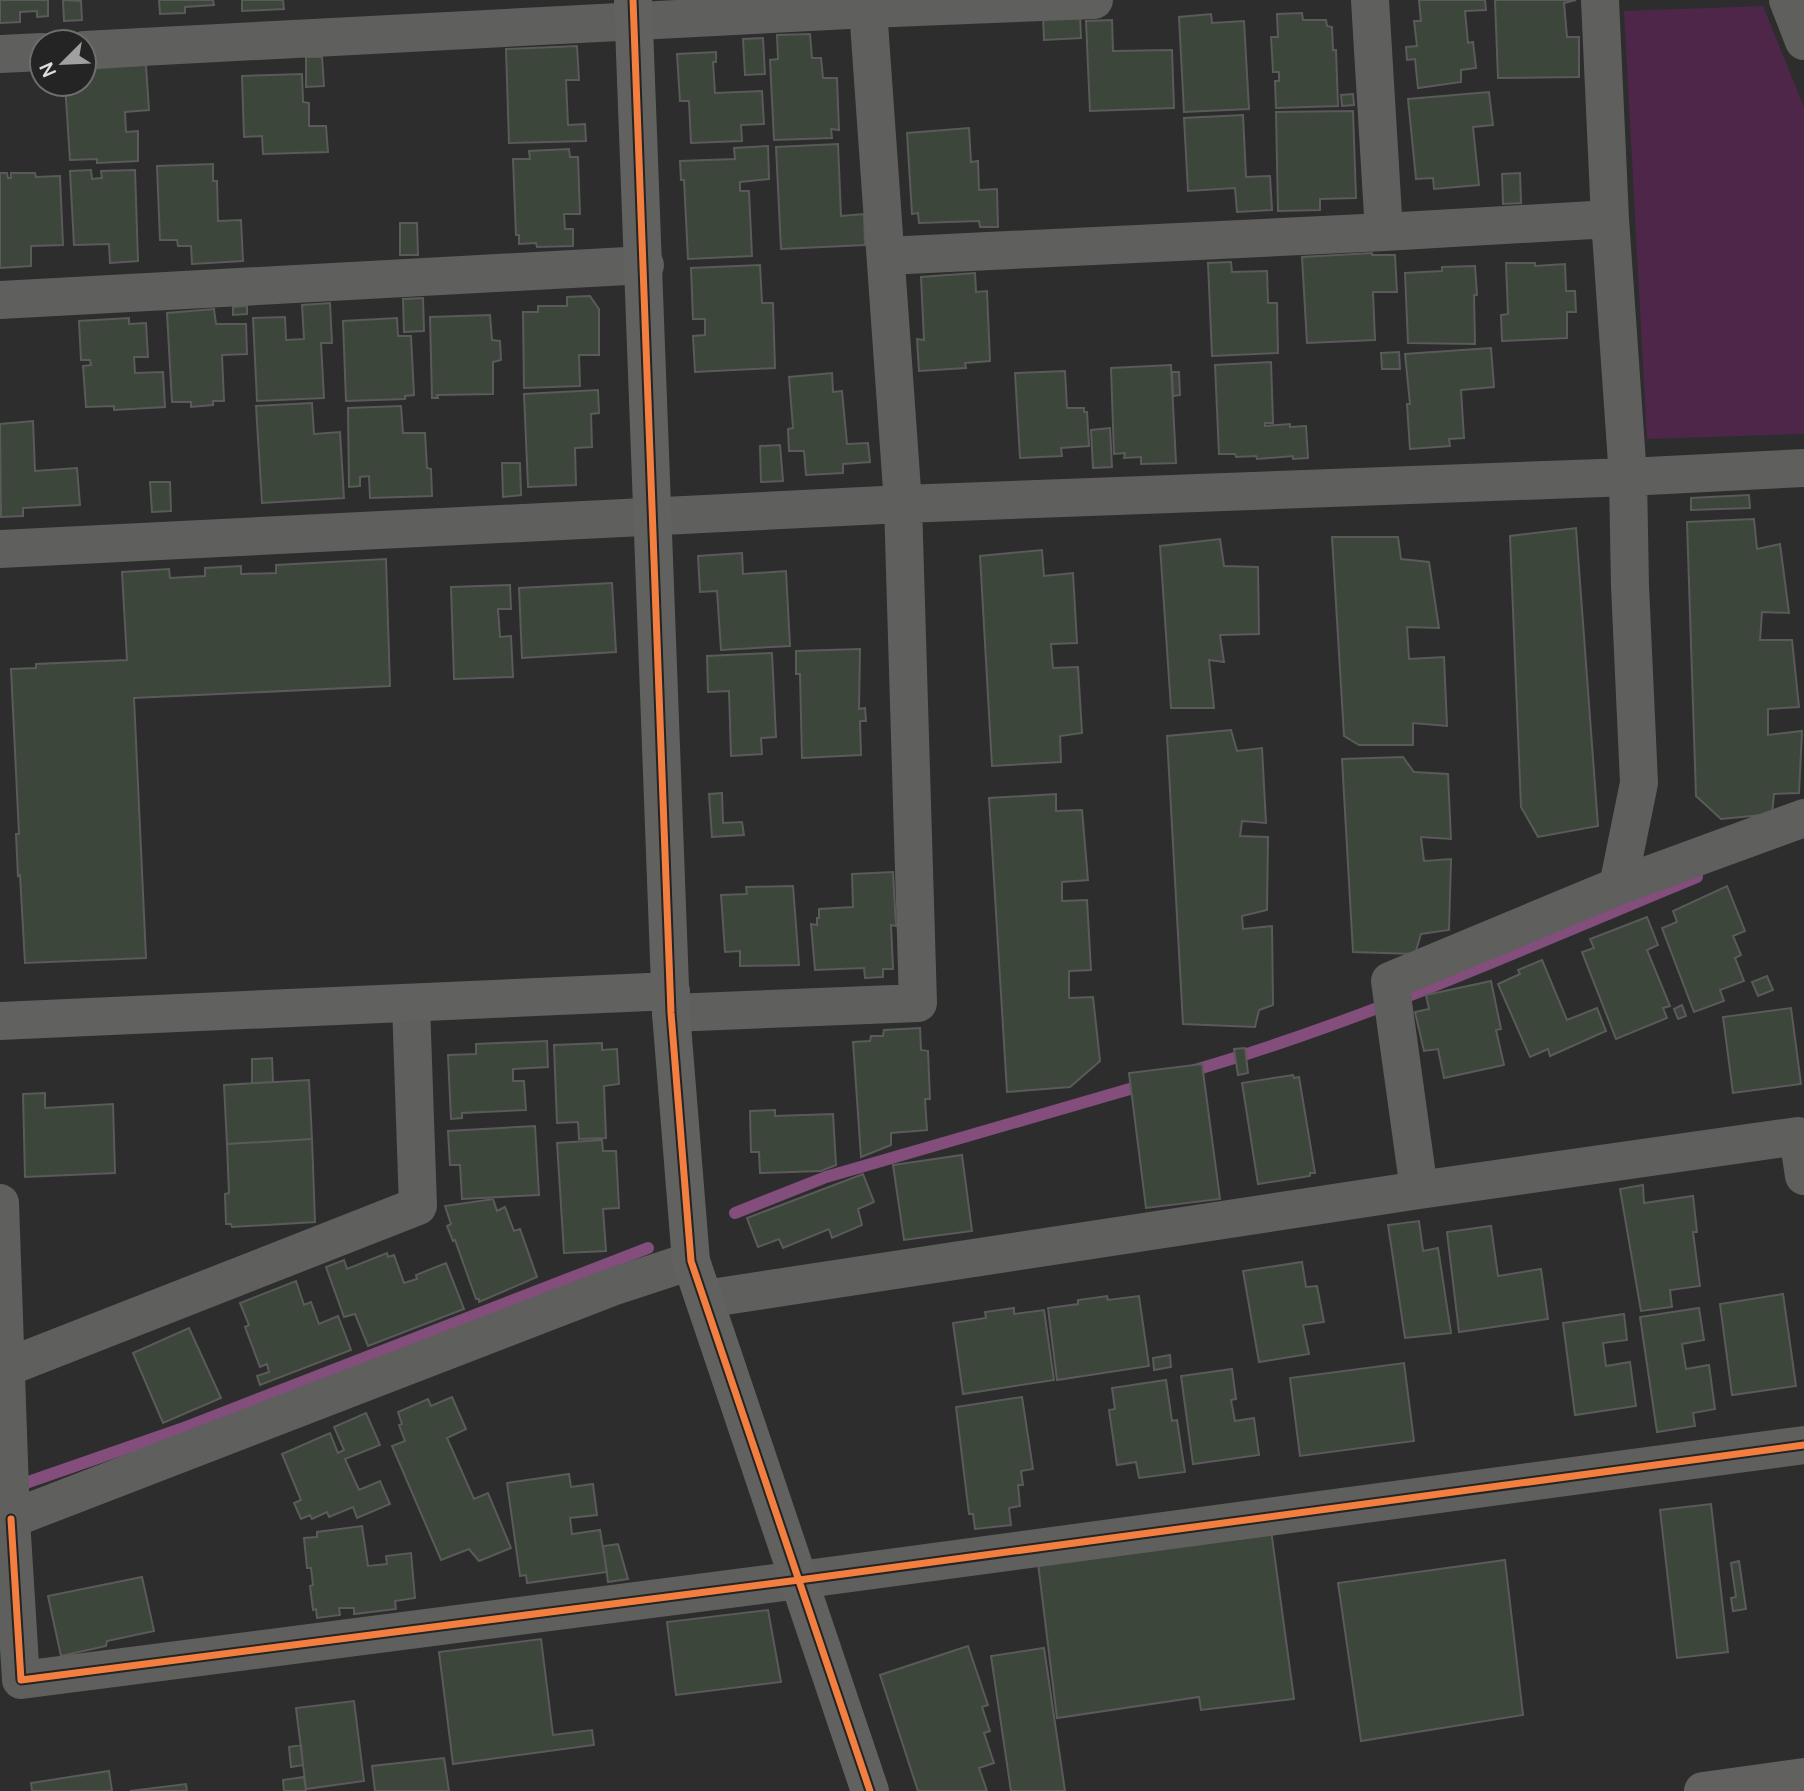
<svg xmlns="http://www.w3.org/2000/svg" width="1804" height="1791" viewBox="0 0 1804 1791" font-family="Manrope,sans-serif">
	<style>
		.green { fill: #4e264a }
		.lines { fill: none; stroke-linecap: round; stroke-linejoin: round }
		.stream { stroke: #834d7c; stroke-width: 12 }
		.building { fill: #3c463b; stroke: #5a5a5a; stroke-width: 2 }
		.street { stroke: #5f5f5e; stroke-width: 38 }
		.secondary { stroke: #616160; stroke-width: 38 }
		.cycleway-casing { stroke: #232423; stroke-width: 11 }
		.cycleway { stroke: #f27e40; stroke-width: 7 }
	</style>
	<rect width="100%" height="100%" fill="#2d2d2d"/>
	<path class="green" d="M 1763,6 L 1804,107 L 1804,434 L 1647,439 L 1624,11 Z"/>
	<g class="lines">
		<path class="stream" d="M 1188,1072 C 1362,1022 1529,946 1697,877
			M 735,1213 L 826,1177 L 1147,1084
			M 14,1487 L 181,1429 L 648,1248"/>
	</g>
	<path class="building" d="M 0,0 L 48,0 L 48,16 L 37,17 L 37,11 L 20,12 L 20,22 L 0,23 Z
		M 63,0 L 81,1 L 82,20 L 64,21 Z
		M 159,0 L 213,0 L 214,5 L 185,7 L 185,13 L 160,14 Z
		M 242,0 L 283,0 L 284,9 L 242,11 Z
		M 1419,0 L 1485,0 L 1486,10 L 1465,11 L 1468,43 L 1473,42 L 1476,68 L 1461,70 L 1461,82 L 1418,88 L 1415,59 L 1407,60 L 1406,47 L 1417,46 L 1414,21 L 1421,21 Z
		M 1495,0 L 1576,0 L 1564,3 L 1567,37 L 1579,37 L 1579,77 L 1498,78 Z
		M 1302,13 L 1303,20 L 1326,20 L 1327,26 L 1332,27 L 1333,50 L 1336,50 L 1338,106 L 1276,108 L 1275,81 L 1279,81 L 1279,72 L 1273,72 L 1271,37 L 1278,37 L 1277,14 Z
		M 1211,14 L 1212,23 L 1244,21 L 1249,109 L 1184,112 L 1179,17 Z
		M 1080,15 L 1081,38 L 1044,40 L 1043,17 Z
		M 1112,20 L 1113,51 L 1172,50 L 1174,108 L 1090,111 L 1086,21 Z
		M 810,34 L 812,58 L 821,58 L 823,78 L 837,78 L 839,130 L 831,129 L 832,138 L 774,140 L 770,60 L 778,59 L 777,35 Z
		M 763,38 L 765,74 L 745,75 L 743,39 Z
		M 577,46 L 579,80 L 566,80 L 568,125 L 585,124 L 586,141 L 509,143 L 506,49 Z
		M 716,52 L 716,62 L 713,62 L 715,93 L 762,91 L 764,124 L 741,125 L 742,141 L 691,143 L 689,101 L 680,101 L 677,54 Z
		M 306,57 L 322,57 L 324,86 L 306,87 Z
		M 146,65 L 149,110 L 125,112 L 126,132 L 138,131 L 138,161 L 97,163 L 97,159 L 70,160 L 65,84 L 84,84 L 84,69 Z
		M 302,74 L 303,102 L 309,103 L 309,126 L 326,126 L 328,152 L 263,154 L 262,136 L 244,137 L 242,76 Z
		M 1489,92 L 1493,125 L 1473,127 L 1479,185 L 1434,189 L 1433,178 L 1416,179 L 1408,99 Z
		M 1353,94 L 1354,105 L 1342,106 L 1341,95 Z
		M 1353,111 L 1356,198 L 1320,199 L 1320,210 L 1278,211 L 1276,112 Z
		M 1243,115 L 1246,177 L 1270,176 L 1272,210 L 1237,212 L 1235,188 L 1188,191 L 1184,118 Z
		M 969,128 L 971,162 L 978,161 L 979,190 L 997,189 L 998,227 L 980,227 L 979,221 L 919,223 L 918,213 L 912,214 L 907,133 Z
		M 838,144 L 841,216 L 864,214 L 865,245 L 781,249 L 776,147 Z
		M 768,146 L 769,179 L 740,182 L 740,191 L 749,191 L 752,256 L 688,259 L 684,180 L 681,180 L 680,161 L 735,159 L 734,148 Z
		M 569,149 L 570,157 L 578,157 L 580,214 L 564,214 L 565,229 L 573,229 L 573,246 L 537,247 L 536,243 L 519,244 L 519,235 L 516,235 L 513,159 L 530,159 L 529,151 Z
		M 213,164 L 213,181 L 217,181 L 218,221 L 241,220 L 243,261 L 192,264 L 191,246 L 178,246 L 177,240 L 160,240 L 157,166 Z
		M 91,170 L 92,179 L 102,178 L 101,171 L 135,170 L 138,261 L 110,263 L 109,244 L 74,245 L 70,171 Z
		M 0,173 L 7,173 L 8,178 L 11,178 L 11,173 L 35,173 L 36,177 L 60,176 L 63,245 L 31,246 L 31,266 L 0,268 Z
		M 1520,173 L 1521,203 L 1503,204 L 1502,174 Z
		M 400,223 L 417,223 L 418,255 L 400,255 Z
		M 1372,253 L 1372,255 L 1395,255 L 1397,292 L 1373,292 L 1375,340 L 1307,343 L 1302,257 Z
		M 1231,262 L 1232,272 L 1267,271 L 1268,303 L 1277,303 L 1278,353 L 1212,356 L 1208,263 Z
		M 1506,263 L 1535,263 L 1535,266 L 1565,264 L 1566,291 L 1575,291 L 1576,312 L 1567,312 L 1567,338 L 1502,341 L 1501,315 L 1508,314 Z
		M 760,265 L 762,303 L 773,303 L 775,368 L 695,372 L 693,336 L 705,335 L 705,319 L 693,319 L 691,268 Z
		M 1475,266 L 1477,295 L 1474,295 L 1475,344 L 1408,343 L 1405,273 L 1442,271 L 1442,267 Z
		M 975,273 L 976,292 L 987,291 L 990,361 L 965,363 L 966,368 L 919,371 L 917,339 L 924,340 L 921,277 Z
		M 590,296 L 599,309 L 599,355 L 579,355 L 580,386 L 524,388 L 523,312 L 538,312 L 538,306 L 567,306 L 567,297 Z
		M 423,298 L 424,331 L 404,332 L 403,299 Z
		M 330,303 L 332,343 L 321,343 L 324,398 L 257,401 L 253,318 L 285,317 L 286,340 L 304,339 L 302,305 Z
		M 247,306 L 247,314 L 233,315 L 233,307 Z
		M 214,309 L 216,324 L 246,324 L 247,354 L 222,355 L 224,401 L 213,401 L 213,405 L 191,407 L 191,402 L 172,402 L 167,313 Z
		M 490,315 L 492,340 L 500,341 L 501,360 L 493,362 L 493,394 L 437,395 L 438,398 L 432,398 L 430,317 Z
		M 129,318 L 129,324 L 146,323 L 148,357 L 134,357 L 135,373 L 163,372 L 165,407 L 114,410 L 114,406 L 86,407 L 83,366 L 91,365 L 90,360 L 81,360 L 79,321 Z
		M 397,318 L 398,336 L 411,336 L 414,395 L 405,396 L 405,399 L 346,401 L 343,321 Z
		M 1491,348 L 1494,387 L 1461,390 L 1464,438 L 1449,439 L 1450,446 L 1410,449 L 1407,404 L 1410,404 L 1405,354 Z
		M 1399,352 L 1400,369 L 1382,369 L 1381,353 Z
		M 1271,362 L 1273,423 L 1265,423 L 1265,426 L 1290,424 L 1290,427 L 1306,426 L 1308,458 L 1293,459 L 1293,456 L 1257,459 L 1256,456 L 1236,457 L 1235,454 L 1219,454 L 1215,365 Z
		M 1171,365 L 1176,463 L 1141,464 L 1141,457 L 1124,458 L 1125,453 L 1114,454 L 1111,368 Z
		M 1065,371 L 1067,408 L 1084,408 L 1084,412 L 1087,412 L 1089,446 L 1061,448 L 1062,456 L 1020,458 L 1015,373 Z
		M 1172,372 L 1179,372 L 1180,395 L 1173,396 Z
		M 832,373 L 833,392 L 842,391 L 847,444 L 868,443 L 870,462 L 843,464 L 843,473 L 806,475 L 804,451 L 789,451 L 788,429 L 793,428 L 789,377 Z
		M 598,390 L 599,413 L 591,414 L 592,447 L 575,448 L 576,485 L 528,487 L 524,394 Z
		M 312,403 L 314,434 L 340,432 L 344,498 L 262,503 L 256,406 Z
		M 401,406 L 403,433 L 425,433 L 427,468 L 431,469 L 432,496 L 370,498 L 369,476 L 360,477 L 360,486 L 349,487 L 348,408 Z
		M 33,421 L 35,471 L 77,468 L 80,505 L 23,508 L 23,516 L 1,517 L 0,424 Z
		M 1110,428 L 1112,467 L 1093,468 L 1091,430 Z
		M 780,445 L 783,481 L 761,482 L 760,446 Z
		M 502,463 L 520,463 L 521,495 L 503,497 Z
		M 150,482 L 170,482 L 171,511 L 152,512 Z
		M 1749,495 L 1750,508 L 1691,510 L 1691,498 Z
		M 1754,519 L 1757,549 L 1780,544 L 1789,613 L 1762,612 L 1760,640 L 1792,640 L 1799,707 L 1768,709 L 1768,735 L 1802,731 L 1799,793 L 1774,794 L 1772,814 L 1721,819 L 1696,796 L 1687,522 Z
		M 1576,528 L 1598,826 L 1538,837 L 1521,807 L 1510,536 Z
		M 1332,537 L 1398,537 L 1401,559 L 1429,562 L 1439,628 L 1407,627 L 1409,659 L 1444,657 L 1447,726 L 1413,723 L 1413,745 L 1359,745 L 1344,736 Z
		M 1220,539 L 1224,566 L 1258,567 L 1259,634 L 1220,635 L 1224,662 L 1209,660 L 1214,708 L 1171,708 L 1160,546 Z
		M 1042,550 L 1044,576 L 1073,573 L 1077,643 L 1051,644 L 1053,668 L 1078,667 L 1082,733 L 1060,736 L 1061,762 L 992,766 L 980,556 Z
		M 742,553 L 743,574 L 786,571 L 790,646 L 721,650 L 717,591 L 700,592 L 698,556 Z
		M 386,559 L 390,686 L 134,698 L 146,958 L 25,963 L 20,875 L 18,876 L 16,834 L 19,834 L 11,669 L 36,668 L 36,664 L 127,660 L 122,572 L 169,569 L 170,578 L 205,576 L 205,568 L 241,566 L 241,574 L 276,573 L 276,565 Z
		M 612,583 L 616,652 L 522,658 L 519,588 Z
		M 510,585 L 511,609 L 498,609 L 500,637 L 511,636 L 513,677 L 454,679 L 451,587 Z
		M 860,649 L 859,709 L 865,708 L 866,721 L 860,721 L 861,755 L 802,758 L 800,674 L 796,674 L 796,651 Z
		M 772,653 L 776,737 L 761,738 L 762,754 L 731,756 L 729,691 L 708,692 L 707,656 Z
		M 1231,730 L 1237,751 L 1262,748 L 1266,823 L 1242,821 L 1240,836 L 1268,837 L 1267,910 L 1242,916 L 1243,929 L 1272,926 L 1273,1005 L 1259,1010 L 1255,1027 L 1183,1024 L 1167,736 Z
		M 1403,757 L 1414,772 L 1448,774 L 1451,839 L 1421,837 L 1424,861 L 1451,859 L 1449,930 L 1421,934 L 1415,954 L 1353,952 L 1342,759 Z
		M 722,793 L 723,823 L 742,822 L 744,835 L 712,837 L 709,794 Z
		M 1056,794 L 1056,811 L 1082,810 L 1088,880 L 1062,882 L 1062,901 L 1087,900 L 1091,970 L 1069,971 L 1069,998 L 1093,997 L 1100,1061 L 1070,1087 L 1007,1092 L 989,798 Z
		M 893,872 L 896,926 L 891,925 L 893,969 L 883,969 L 883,977 L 865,978 L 864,968 L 815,970 L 811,924 L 817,925 L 817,918 L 819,918 L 819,909 L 853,907 L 852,874 Z
		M 793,886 L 799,965 L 740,966 L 740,951 L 725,952 L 721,895 L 747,894 L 746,887 Z
		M 1727,886 L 1745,931 L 1733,936 L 1741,955 L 1735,958 L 1744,981 L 1720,990 L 1724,1001 L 1694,1012 L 1662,928 L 1677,922 L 1673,911 Z
		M 1647,917 L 1658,945 L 1647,950 L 1670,1006 L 1663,1008 L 1667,1018 L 1616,1039 L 1582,952 L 1594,948 L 1590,939 Z
		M 1542,960 L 1567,1020 L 1597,1008 L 1606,1031 L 1550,1056 L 1548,1049 L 1530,1057 L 1498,984 L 1520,974 L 1518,970 Z
		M 1767,976 L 1773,990 L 1758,996 L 1752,982 Z
		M 1491,981 L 1501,1029 L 1496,1030 L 1504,1065 L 1444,1078 L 1438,1049 L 1424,1051 L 1415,1012 L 1429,1009 L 1426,995 Z
		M 1682,1005 L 1686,1016 L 1678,1019 L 1674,1009 Z
		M 1791,1008 L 1801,1084 L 1733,1093 L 1723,1017 Z
		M 920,1028 L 921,1050 L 928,1051 L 930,1099 L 925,1099 L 927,1130 L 891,1133 L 891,1145 L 861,1157 L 853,1042 L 870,1041 L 871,1036 L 883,1036 L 884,1030 Z
		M 547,1041 L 548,1067 L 513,1069 L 513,1081 L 524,1081 L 526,1110 L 462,1113 L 462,1118 L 451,1119 L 448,1055 L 476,1054 L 476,1044 Z
		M 602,1043 L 602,1050 L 617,1049 L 619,1084 L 604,1086 L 606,1138 L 579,1139 L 578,1122 L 557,1123 L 554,1045 Z
		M 1245,1048 L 1248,1073 L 1238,1075 L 1234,1049 Z
		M 272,1058 L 273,1082 L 252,1083 L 252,1059 Z
		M 1202,1064 L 1220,1199 L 1146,1208 L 1129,1073 Z
		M 1293,1075 L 1294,1078 L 1299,1077 L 1315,1173 L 1310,1173 L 1310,1176 L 1258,1184 L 1242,1083 Z
		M 309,1080 L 312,1139 L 227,1144 L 224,1085 Z
		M 45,1093 L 45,1108 L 113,1104 L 115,1173 L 25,1177 L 23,1094 Z
		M 775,1110 L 775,1116 L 833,1114 L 836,1165 L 821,1171 L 760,1173 L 759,1152 L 751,1152 L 750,1111 Z
		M 535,1126 L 539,1195 L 462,1199 L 460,1165 L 450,1165 L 448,1131 Z
		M 312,1139 L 315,1222 L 232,1227 L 231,1224 L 226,1224 L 225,1194 L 229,1193 L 227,1144 Z
		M 602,1140 L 603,1151 L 616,1151 L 619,1208 L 603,1209 L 606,1251 L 564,1253 L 557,1143 Z
		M 962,1155 L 972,1231 L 904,1240 L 893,1165 Z
		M 863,1174 L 874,1202 L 858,1209 L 862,1225 L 832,1238 L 829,1229 L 783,1248 L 779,1239 L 758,1247 L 747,1218 Z
		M 1643,1185 L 1644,1203 L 1693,1196 L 1697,1232 L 1693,1232 L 1700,1286 L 1670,1290 L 1672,1307 L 1641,1311 L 1620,1189 Z
		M 493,1199 L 497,1211 L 505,1207 L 514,1231 L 520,1229 L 537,1277 L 479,1302 L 479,1299 L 476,1299 L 455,1240 L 453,1241 L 447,1226 L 451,1224 L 445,1206 Z
		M 1419,1221 L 1423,1251 L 1438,1248 L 1451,1333 L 1405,1338 L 1388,1225 Z
		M 1491,1226 L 1498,1276 L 1541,1269 L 1548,1319 L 1459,1332 L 1447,1232 Z
		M 387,1253 L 388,1257 L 394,1255 L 404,1283 L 417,1279 L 416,1275 L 446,1263 L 464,1309 L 368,1346 L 355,1314 L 344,1317 L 326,1267 L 344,1260 L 347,1269 Z
		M 1302,1262 L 1306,1287 L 1317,1286 L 1324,1322 L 1303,1325 L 1309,1354 L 1259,1362 L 1243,1271 Z
		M 296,1281 L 304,1305 L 311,1302 L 319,1324 L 338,1316 L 351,1350 L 260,1385 L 257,1376 L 269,1372 L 267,1364 L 260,1367 L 245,1327 L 249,1325 L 240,1303 Z
		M 1783,1294 L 1796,1386 L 1732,1395 L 1720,1304 Z
		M 1107,1296 L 1108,1300 L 1139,1296 L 1149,1366 L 1057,1380 L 1048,1308 L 1078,1304 L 1078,1300 Z
		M 1014,1308 L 1014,1314 L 1044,1310 L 1054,1380 L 963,1394 L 953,1323 L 986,1318 L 985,1312 Z
		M 1699,1308 L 1704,1340 L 1682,1344 L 1686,1369 L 1709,1365 L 1715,1409 L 1693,1413 L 1695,1426 L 1657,1432 L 1640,1317 Z
		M 1624,1314 L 1627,1340 L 1603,1343 L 1606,1366 L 1630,1362 L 1636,1406 L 1575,1415 L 1563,1323 Z
		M 189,1328 L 221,1398 L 163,1423 L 133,1353 Z
		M 1170,1355 L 1171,1367 L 1154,1370 L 1153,1358 Z
		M 1404,1363 L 1414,1441 L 1300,1456 L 1290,1378 Z
		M 1232,1369 L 1236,1399 L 1231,1400 L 1235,1421 L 1254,1418 L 1259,1455 L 1193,1464 L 1181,1376 Z
		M 1166,1380 L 1172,1421 L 1177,1420 L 1185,1472 L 1139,1478 L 1136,1462 L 1117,1465 L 1109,1410 L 1115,1409 L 1112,1388 Z
		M 452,1397 L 466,1429 L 447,1438 L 474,1499 L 488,1493 L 511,1548 L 479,1561 L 469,1549 L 441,1560 L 392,1446 L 405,1441 L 399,1425 L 402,1424 L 398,1412 L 428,1399 L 431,1406 Z
		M 1022,1397 L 1033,1469 L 1021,1471 L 1023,1485 L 1018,1485 L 1020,1506 L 1009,1508 L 1011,1525 L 975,1529 L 973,1514 L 969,1514 L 956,1407 Z
		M 366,1413 L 380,1445 L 345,1459 L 359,1490 L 380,1481 L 390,1504 L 357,1518 L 353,1507 L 329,1517 L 327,1512 L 312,1519 L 310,1515 L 301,1519 L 294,1503 L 301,1500 L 282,1454 L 330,1433 L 338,1453 L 344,1450 L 334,1427 Z
		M 569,1474 L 571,1487 L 593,1484 L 597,1515 L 570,1518 L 572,1534 L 600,1530 L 607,1572 L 527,1583 L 526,1575 L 520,1576 L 507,1483 Z
		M 1711,1504 L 1728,1652 L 1677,1658 L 1660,1510 Z
		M 362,1526 L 368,1566 L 387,1564 L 386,1556 L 411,1553 L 415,1598 L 395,1601 L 396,1609 L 354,1614 L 354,1608 L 339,1608 L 340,1615 L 317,1618 L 316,1609 L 313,1610 L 310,1586 L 313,1585 L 311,1568 L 307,1568 L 304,1538 L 317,1537 L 317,1532 Z
		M 1271,1530 L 1294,1699 L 1201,1710 L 1199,1697 L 1057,1718 L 1038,1563 Z
		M 618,1544 L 628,1579 L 608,1582 L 603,1546 Z
		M 1505,1560 L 1523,1715 L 1361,1741 L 1338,1583 Z
		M 1739,1561 L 1746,1609 L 1733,1611 L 1731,1598 L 1736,1597 L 1731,1563 Z
		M 142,1577 L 154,1631 L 107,1641 L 106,1646 L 61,1656 L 48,1596 Z
		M 768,1610 L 781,1682 L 676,1695 L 667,1622 Z
		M 541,1639 L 553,1735 L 592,1730 L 594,1745 L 453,1764 L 439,1652 Z
		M 968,1646 L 988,1705 L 982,1707 L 990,1731 L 984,1733 L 994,1763 L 979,1768 L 987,1791 L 918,1791 L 880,1675 Z
		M 1044,1648 L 1065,1791 L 1011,1791 L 991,1656 Z
		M 354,1701 L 364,1781 L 306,1789 L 296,1708 Z
		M 301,1745 L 303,1765 L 291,1767 L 289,1747 Z
		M 444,1758 L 449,1791 L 375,1791 L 372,1766 Z
		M 109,1771 L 112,1791 L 32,1791 L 31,1783 Z
		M 304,1777 L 306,1791 L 284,1791 L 283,1780 Z
		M 186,1784 L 187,1791 L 130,1791 Z"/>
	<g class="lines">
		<path class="street" d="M 1370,0 L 1384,232 L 1610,219 L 1628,477 L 1630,586 L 1639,783 L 1618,886 L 1390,981 L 1419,1190
			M 1600,0 L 1610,219
			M 1788,0 L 1804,41
			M 84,50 L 868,9 L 1094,0
			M 0,54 L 42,52
			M 886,256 L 1384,232
			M 0,300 L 645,265
			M 0,549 L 903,504 L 1628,477 L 1804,468
			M 1618,886 L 1804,818
			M 671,1013 L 918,1003 L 903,504 L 868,9
			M 0,1203 L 11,1519 L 612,1287 L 691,1261
			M 705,1299 L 1419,1190 L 1798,1136 L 1804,1176
			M 0,1370 L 418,1206 L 411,1004
			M 11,1519 L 21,1680 L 799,1580 L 1804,1445"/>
		<path class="secondary" d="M 633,0 L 671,1013 L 691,1261 L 870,1791
			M 0,1021 L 671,991
			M 1703,1791 L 1804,1777"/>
		<g class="cycleway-casing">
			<path id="cycleway" d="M 633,0 L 671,1013 L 691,1261 L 870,1791
				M 11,1519 L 21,1680 L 799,1580 L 1804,1445"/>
		</g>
		<use href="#cycleway" class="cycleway"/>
	</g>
	<g transform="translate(63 63) rotate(246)"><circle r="33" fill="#232423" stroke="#6d6e6d" stroke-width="2"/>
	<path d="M0-5L12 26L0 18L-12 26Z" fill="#9fa09f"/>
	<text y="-10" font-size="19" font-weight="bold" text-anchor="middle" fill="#dcdedc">N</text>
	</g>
</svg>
